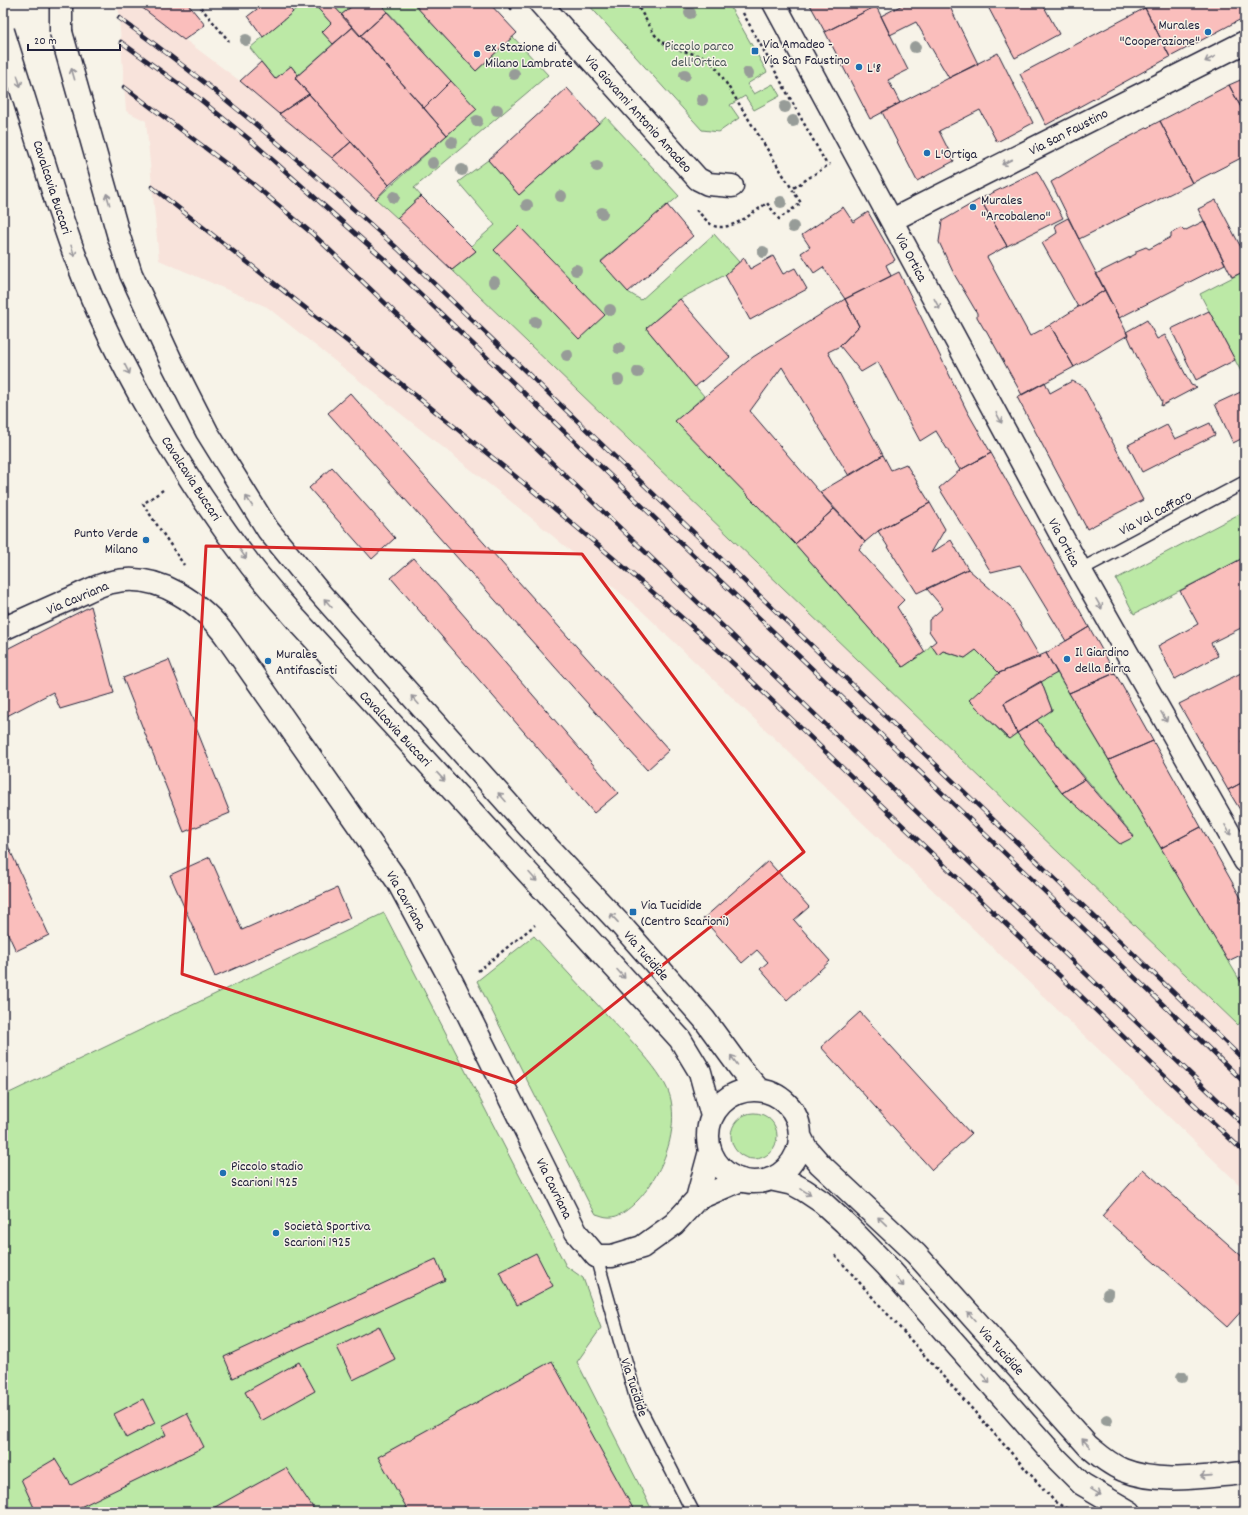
<svg xmlns="http://www.w3.org/2000/svg" width="1248" height="1515" viewBox="0 0 1248 1515" font-family="Dekko,sans-serif">
	<style>
		.built { fill: #f8e3db }
		.green { fill: #bce9a6; stroke: #6f8670 }
		.building { fill: #fabebc; stroke: #22223b }
		.lines { fill: none; stroke-linecap: round; stroke-linejoin: round }
		.lane-casing { stroke: #22223b; stroke-width: 15 }
		.street-casing { stroke: #22223b; stroke-width: 25 }
		.secondary-casing { stroke: #22223b; stroke-width: 25 }
		.path { stroke: #22223b; stroke-width: 2.5; stroke-dasharray: 3 3; stroke-linecap: butt }
		.lane { stroke: #f7f3e8; stroke-width: 12 }
		.street { stroke: #f7f3e8; stroke-width: 22 }
		.secondary { stroke: #f7f3e8; stroke-width: 22 }
		.rail-casing { stroke: #22223b; stroke-width: 4.5 }
		.rail { stroke: #f7f3e8; stroke-width: 3; stroke-dasharray: 9; stroke-linecap: butt }
		.street-bridge-casing { stroke: #22223b; stroke-width: 25; stroke-linecap: butt }
		.secondary-bridge-casing { stroke: #22223b; stroke-width: 25; stroke-linecap: butt }
		.street-bridge { stroke: #f7f3e8; stroke-width: 22 }
		.secondary-bridge { stroke: #f7f3e8; stroke-width: 22 }
		.tree { fill: #979c98 }
		.oneway { stroke: #97959a }
		.marked { fill: none; stroke: #d62828; stroke-width: 3; stroke-linejoin: round }
		.poi-dot { fill: #1f6fb2; stroke: #f7f3e8; stroke-width: 1.5 }
		.labels { text-anchor: middle; stroke-width: 3; stroke-linejoin: round; paint-order: stroke }
		.poi-label { font-size: 14px; fill: #22223b; stroke: #f7f3e8; text-anchor: start }
		.park-label { font-size: 14px; fill: #485456; stroke: #f7f3e8 }
		.street-label { font-size: 14px; fill: #22223b; stroke: #f7f3e8 }
	</style>
	<rect width="100%" height="100%" fill="#f7f3e8"/>
	<filter id="ink" filterUnits="userSpaceOnUse"><feTurbulence type="fractalNoise" baseFrequency=".025" numOctaves="2"/><feDisplacementMap in="SourceGraphic" scale="8" xChannelSelector="R" yChannelSelector="G"/><feConvolveMatrix kernelMatrix="1 2 1 2 8 2 1 2 1" color-interpolation-filters="sRGB"/></filter>
	<g filter="url(#ink)">
		<path class="built" d="M 118,3 L 136,3 L 240,81 L 332,158 L 430,248 L 1245,1032 L 1245,1190 L 643,612 L 529,516 L 267,307 L 159,260 L 146,121 L 126,111 Z"/>
		<path class="green" d="M 303,3 L 313,3 L 331,23 L 322,32 L 333,44 L 298,75 L 291,66 L 275,79 L 250,48 Z
			M 344,3 L 356,3 L 341,15 L 336,9 Z
			M 380,3 L 413,3 L 476,71 L 513,37 L 548,75 L 414,188 L 421,196 L 397,218 L 376,199 L 476,109 Z
			M 587,3 L 728,3 L 767,72 L 747,84 L 754,94 L 773,84 L 780,96 L 754,110 L 745,96 L 730,105 L 739,118 L 719,132 L 702,130 Z
			M 606,117 L 679,196 L 601,261 L 628,292 L 641,300 L 714,234 L 739,262 L 725,275 L 680,299 L 646,328 L 704,396 L 676,421 L 795,544 L 903,667 L 925,652 L 931,645 L 938,655 L 943,651 L 965,658 L 976,650 L 999,673 L 970,701 L 1008,739 L 1017,733 L 1062,793 L 1120,844 L 1134,836 L 1037,720 L 1052,710 L 1041,681 L 1057,673 L 1245,989 L 1245,1017 L 1238,1025 L 452,270 L 476,251 L 471,246 L 495,225 L 458,182 L 488,160 L 519,195 Z
			M 1245,271 L 1245,379 L 1200,294 Z
			M 1245,511 L 1245,557 L 1134,614 L 1116,579 Z
			M 384,913 L 566,1266 L 583,1278 L 601,1328 L 577,1362 L 653,1512 L 3,1512 L 3,1096 Z
			M 534,936 C 558,962 582,988 606,1014 C 625,1035 666,1073 671,1100 C 677,1131 665,1164 648,1188 C 640,1199 622,1219 608,1217 C 604,1217 600,1215 596,1214 L 588,1201 L 477,981 Z
			M731 1136a23 23 0 1 1 46 0a23 23 0 1 1-46 0Z"/>
		<path class="building" d="M 136,3 L 187,3 L 205,25 L 184,40 Z
			M 265,3 L 285,3 L 293,12 L 263,37 L 248,16 Z
			M 313,3 L 331,3 L 353,27 L 333,44 L 322,32 L 331,23 Z
			M 356,3 L 380,3 L 387,12 L 360,36 L 341,15 Z
			M 413,3 L 489,3 L 517,33 L 476,71 Z
			M 809,3 L 874,3 L 876,6 L 825,32 Z
			M 906,3 L 948,3 L 978,64 L 949,78 L 916,22 L 890,35 L 881,16 Z
			M 986,3 L 1042,3 L 1059,34 L 1015,58 Z
			M 1154,3 L 1245,3 L 1245,17 L 1170,57 L 1145,8 Z
			M 876,6 L 908,70 L 888,80 L 900,103 L 870,119 L 825,32 Z
			M 1145,8 L 1170,57 L 1046,125 L 1020,74 Z
			M 387,12 L 451,81 L 424,108 L 360,36 Z
			M 353,27 L 447,135 L 389,185 L 295,78 Z
			M 998,53 L 1033,123 L 997,142 L 980,110 L 939,131 L 954,161 L 917,181 L 882,112 Z
			M 261,62 L 275,79 L 291,66 L 298,75 L 295,78 L 309,94 L 279,114 L 240,81 Z
			M 1245,78 L 1245,115 L 1229,85 Z
			M 451,81 L 477,109 L 447,135 L 424,108 Z
			M 1229,85 L 1245,115 L 1245,156 L 1192,183 L 1160,121 Z
			M 567,88 L 599,123 L 519,195 L 488,160 Z
			M 309,94 L 351,142 L 332,158 L 279,114 Z
			M 1160,121 L 1192,183 L 1079,239 L 1051,182 L 1112,146 Z
			M 351,142 L 389,185 L 376,199 L 332,158 Z
			M 1037,171 L 1063,218 L 1007,246 L 980,199 Z
			M 421,196 L 476,251 L 452,270 L 397,218 Z
			M 980,199 L 1007,246 L 987,257 L 1030,336 L 1050,325 L 1074,367 L 1022,395 L 986,330 L 984,329 L 977,317 L 977,313 L 954,274 L 939,242 L 942,221 Z
			M 1216,200 L 1245,255 L 1245,271 L 1232,277 L 1198,209 Z
			M 667,205 L 693,236 L 628,292 L 601,262 Z
			M 843,207 L 853,222 L 868,212 L 895,260 L 886,265 L 891,276 L 845,299 L 823,267 L 814,273 L 801,253 L 810,247 L 802,235 Z
			M 1068,218 L 1105,290 L 1078,307 L 1042,243 L 1057,233 L 1055,225 Z
			M 1204,221 L 1225,264 L 1119,318 L 1096,274 L 1136,254 L 1136,251 L 1146,247 L 1149,249 L 1171,237 L 1171,233 L 1181,228 L 1184,231 Z
			M 519,226 L 605,315 L 579,339 L 494,250 Z
			M 773,256 L 783,274 L 795,268 L 807,289 L 750,320 L 725,275 L 744,258 L 750,269 Z
			M 899,272 L 967,411 L 991,453 L 960,470 L 936,431 L 920,441 L 878,362 L 861,372 L 840,346 L 859,326 L 845,299 Z
			M 1105,290 L 1128,335 L 1074,367 L 1050,325 Z
			M 680,299 L 730,357 L 695,387 L 646,328 Z
			M 845,299 L 859,326 L 840,346 L 828,352 L 883,455 L 849,476 L 782,367 L 750,411 L 834,509 L 795,544 L 675,421 L 753,357 Z
			M 1209,311 L 1235,360 L 1196,380 L 1171,329 Z
			M 1147,320 L 1157,339 L 1165,335 L 1191,385 L 1197,387 L 1161,406 L 1162,401 L 1138,359 L 1126,332 Z
			M 1072,381 L 1083,386 L 1143,500 L 1087,529 L 1017,397 L 1045,382 L 1050,393 Z
			M 1245,390 L 1245,437 L 1233,443 L 1215,404 Z
			M 350,393 L 669,750 L 647,770 L 328,413 Z
			M 1210,423 L 1215,435 L 1142,472 L 1128,445 L 1167,425 L 1175,439 Z
			M 991,453 L 1089,627 L 1066,641 L 1020,565 L 991,572 L 939,488 L 960,470 Z
			M 883,455 L 891,470 L 906,464 L 930,503 L 878,531 L 865,542 L 820,492 Z
			M 332,467 L 395,538 L 372,559 L 309,488 Z
			M 930,503 L 945,529 L 931,553 L 951,540 L 968,569 L 917,593 L 878,531 Z
			M 834,509 L 865,542 L 859,550 L 904,600 L 897,607 L 925,652 L 903,667 L 795,544 Z
			M 1245,557 L 1245,626 L 1211,643 L 1218,656 L 1175,679 L 1158,646 L 1198,624 L 1180,591 Z
			M 414,558 L 618,793 L 594,813 L 391,578 Z
			M 968,569 L 1010,606 L 1040,657 L 999,673 L 976,650 L 965,658 L 943,651 L 938,655 L 931,645 L 936,641 L 929,631 L 929,620 L 943,608 L 927,589 Z
			M 3,600 L 9,614 L 3,616 Z
			M 91,606 L 114,693 L 60,709 L 53,692 L 3,718 L 3,651 Z
			M 1089,627 L 1115,673 L 1069,693 L 1046,653 Z
			M 1046,653 L 1057,673 L 1004,703 L 1017,733 L 1009,739 L 969,700 L 999,673 Z
			M 169,660 L 230,813 L 184,832 L 123,678 Z
			M 1245,671 L 1245,739 L 1241,741 L 1245,749 L 1245,781 L 1228,790 L 1179,704 Z
			M 1115,673 L 1153,741 L 1109,760 L 1069,693 Z
			M 1041,681 L 1052,710 L 1017,733 L 1004,703 Z
			M 1037,720 L 1085,779 L 1062,793 L 1017,733 Z
			M 1153,741 L 1201,827 L 1161,848 L 1109,760 Z
			M 1085,779 L 1134,837 L 1120,844 L 1062,793 Z
			M 1245,781 L 1245,818 L 1228,790 Z
			M 1201,827 L 1245,905 L 1245,953 L 1228,961 L 1161,848 Z
			M 3,835 L 49,935 L 16,951 L 3,923 Z
			M 210,857 L 242,930 L 337,888 L 350,918 L 215,977 L 170,875 Z
			M 768,861 L 809,907 L 794,920 L 830,961 L 787,1000 L 760,969 L 768,962 L 757,950 L 742,963 L 703,919 Z
			M 1245,975 L 1245,989 L 1239,978 Z
			M 860,1012 L 971,1134 L 932,1170 L 821,1047 Z
			M 1143,1169 L 1245,1259 L 1245,1307 L 1227,1327 L 1102,1216 Z
			M 536,1253 L 553,1286 L 517,1305 L 499,1272 Z
			M 436,1259 L 445,1280 L 233,1378 L 224,1357 Z
			M 379,1326 L 395,1359 L 353,1380 L 337,1347 Z
			M 552,1361 L 635,1512 L 409,1512 L 378,1457 Z
			M 299,1362 L 315,1391 L 261,1421 L 245,1392 Z
			M 143,1399 L 155,1423 L 126,1438 L 114,1414 Z
			M 187,1413 L 204,1447 L 70,1512 L 36,1512 L 21,1479 L 55,1459 L 71,1485 L 166,1435 L 162,1426 Z
			M 286,1468 L 314,1509 L 309,1512 L 206,1512 Z"/>
		<g class="lines">
			<g class="lane-casing">
				<path id="lane" d="M 1080,570 L 1245,482
					M 596,1256 L 638,1405 L 693,1512"/>
			</g>
			<g class="street-casing">
				<path id="street" d="M 540,3 L 698,179 L 708,184 L 732,186
					M 774,3 L 1080,570 L 1245,861
					M 892,220 L 1245,42
					M 3,629 C 25,619 47,609 70,599 C 84,593 97,585 112,582 C 158,571 203,604 228,639 L 398,882 L 454,986 L 576,1232 L 596,1256 L 612,1256 L 642,1247 L 674,1224 L 697,1199 L 741,1180
					M 697,1199 L 710,1151"/>
			</g>
			<g class="secondary-casing">
				<path id="secondary" d="M 56,201 C 63,221 69,241 77,261 C 115,362 181,473 246,559 C 261,580 279,599 296,619 L 680,1039 L 700,1072 L 712,1116
					M 119,237 L 131,274 L 173,365 L 207,432 L 268,530 L 319,592 L 374,654 L 528,826 L 621,925 L 704,1019 L 740,1068 L 759,1090
					M708 1136a46 46 0 1 1 92 0a46 46 0 1 1-92 0Z
					M 800,1136 L 806,1148 L 820,1164 L 916,1254 L 1088,1446 C 1099,1455 1110,1465 1123,1470 C 1160,1485 1206,1476 1245,1473
					M 770,1179 L 793,1184 L 804,1190 L 822,1202 L 845,1223 L 886,1265 L 1057,1459 L 1082,1484 L 1130,1512"/>
			</g>
			<path class="path" d="M 197,3 L 229,41
				M 506,3 L 514,12
				M 636,3 L 655,35 L 667,46 L 707,58 L 718,70 L 792,189
				M 743,13 L 827,165
				M 696,210 C 701,214 706,221 712,225 C 728,234 754,212 767,203 L 779,219 L 801,203 L 792,189 L 830,164
				M 163,490 L 143,504 L 184,565
				M 478,971 L 535,925
				M 835,1255 L 1055,1502 L 1069,1510"/>
			<use href="#lane" class="lane"/>
			<use href="#street" class="street"/>
			<use href="#secondary" class="secondary"/>
			<g class="rail-casing">
				<path id="rail" d="M 119,18 C 217,88 307,167 397,248 L 1245,1061
					M 121,42 L 197,97 L 249,139 L 383,258 L 1245,1083
					M 124,87 L 252,183 L 315,236 L 1245,1126
					M 152,187 C 349,343 549,496 736,666 L 1245,1153"/>
			</g>
			<use href="#rail" class="rail"/>
			<g class="street-bridge-casing">
				<path id="street-bridge" d="M 61,3 L 61,32"/>
			</g>
			<g class="secondary-bridge-casing">
				<path id="secondary-bridge" d="M 3,31 L 56,201
					M 61,32 L 119,237"/>
			</g>
			<use href="#street-bridge" class="street-bridge"/>
			<use href="#secondary-bridge" class="secondary-bridge"/>
		</g>
		<g class="tree">
			<circle cx="690" cy="13" r="6"/>
			<circle cx="246" cy="40" r="6"/>
			<circle cx="915" cy="47" r="6"/>
			<circle cx="748" cy="73" r="6"/>
			<circle cx="514" cy="74" r="6"/>
			<circle cx="685" cy="75" r="6"/>
			<circle cx="702" cy="100" r="6"/>
			<circle cx="785" cy="107" r="6"/>
			<circle cx="497" cy="110" r="6"/>
			<circle cx="477" cy="121" r="6"/>
			<circle cx="793" cy="121" r="6"/>
			<circle cx="452" cy="142" r="6"/>
			<circle cx="433" cy="163" r="6"/>
			<circle cx="597" cy="166" r="6"/>
			<circle cx="462" cy="170" r="6"/>
			<circle cx="561" cy="196" r="6"/>
			<circle cx="394" cy="197" r="6"/>
			<circle cx="781" cy="202" r="6"/>
			<circle cx="527" cy="205" r="6"/>
			<circle cx="602" cy="213" r="6"/>
			<circle cx="793" cy="227" r="6"/>
			<circle cx="763" cy="252" r="6"/>
			<circle cx="576" cy="270" r="6"/>
			<circle cx="494" cy="282" r="6"/>
			<circle cx="610" cy="310" r="6"/>
			<circle cx="535" cy="322" r="6"/>
			<circle cx="619" cy="348" r="6"/>
			<circle cx="567" cy="355" r="6"/>
			<circle cx="638" cy="372" r="6"/>
			<circle cx="618" cy="380" r="6"/>
			<circle cx="1108" cy="1294" r="6"/>
			<circle cx="1182" cy="1377" r="6"/>
			<circle cx="1107" cy="1420" r="6"/>
		</g>
		<defs><path id="oneway-shaft" d="M-6 0H5M1.5-3L5.5 0L1.5 3" fill="none" stroke-width="1.6" stroke-linecap="round" stroke-linejoin="round"/></defs>
		<g class="oneway">
			<use href="#oneway-shaft" transform="translate(1210 59) rotate(153)"/>
			<use href="#oneway-shaft" transform="translate(73 74) rotate(-106)"/>
			<use href="#oneway-shaft" transform="translate(19 81) rotate(73)"/>
			<use href="#oneway-shaft" transform="translate(1007 162) rotate(153)"/>
			<use href="#oneway-shaft" transform="translate(108 199) rotate(-106)"/>
			<use href="#oneway-shaft" transform="translate(73 251) rotate(71)"/>
			<use href="#oneway-shaft" transform="translate(937 304) rotate(62)"/>
			<use href="#oneway-shaft" transform="translate(127 369) rotate(63)"/>
			<use href="#oneway-shaft" transform="translate(999 418) rotate(62)"/>
			<use href="#oneway-shaft" transform="translate(249 501) rotate(-123)"/>
			<use href="#oneway-shaft" transform="translate(243 554) rotate(55)"/>
			<use href="#oneway-shaft" transform="translate(328 603) rotate(-132)"/>
			<use href="#oneway-shaft" transform="translate(1099 604) rotate(60)"/>
			<use href="#oneway-shaft" transform="translate(415 700) rotate(-132)"/>
			<use href="#oneway-shaft" transform="translate(1164 717) rotate(60)"/>
			<use href="#oneway-shaft" transform="translate(441 777) rotate(47)"/>
			<use href="#oneway-shaft" transform="translate(502 797) rotate(-132)"/>
			<use href="#oneway-shaft" transform="translate(1228 830) rotate(60)"/>
			<use href="#oneway-shaft" transform="translate(533 877) rotate(48)"/>
			<use href="#oneway-shaft" transform="translate(614 918) rotate(-133)"/>
			<use href="#oneway-shaft" transform="translate(621 974) rotate(48)"/>
			<use href="#oneway-shaft" transform="translate(734 1060) rotate(-126)"/>
			<use href="#oneway-shaft" transform="translate(806 1192) rotate(32)"/>
			<use href="#oneway-shaft" transform="translate(882 1221) rotate(-136)"/>
			<use href="#oneway-shaft" transform="translate(900 1282) rotate(49)"/>
			<use href="#oneway-shaft" transform="translate(971 1316) rotate(-132)"/>
			<use href="#oneway-shaft" transform="translate(986 1379) rotate(49)"/>
			<use href="#oneway-shaft" transform="translate(1086 1443) rotate(-134)"/>
			<use href="#oneway-shaft" transform="translate(1206 1476) rotate(176)"/>
			<use href="#oneway-shaft" transform="translate(1096 1492) rotate(31)"/>
		</g>
	</g>
	<path class="marked" d="M 206,546 L 582,554 L 804,852 L 515,1083 L 182,974 Z"/>
	<g class="poi-dot">
		<circle cx="1208" cy="32" r="4"/>
		<rect x="751" y="47" width="8" height="8" rx="2"/>
		<circle cx="477" cy="54" r="4"/>
		<circle cx="859" cy="67" r="4"/>
		<circle cx="927" cy="153" r="4"/>
		<circle cx="973" cy="207" r="4"/>
		<circle cx="146" cy="540" r="4"/>
		<circle cx="1067" cy="659" r="4"/>
		<circle cx="268" cy="661" r="4"/>
		<rect x="629" y="908" width="8" height="8" rx="2"/>
		<circle cx="223" cy="1173" r="4"/>
		<circle cx="276" cy="1233" r="4"/>
	</g>
	<g class="labels">
		<g class="poi-label">
			<text x="1200" y="29" text-anchor="end">Murales<tspan x="1200" dy="16">"Cooperazione"</tspan></text>
			<text x="763" y="48">Via Amadeo -<tspan x="763" dy="16">Via San Faustino</tspan></text>
			<text x="485" y="51">ex Stazione di<tspan x="485" dy="16">Milano Lambrate</tspan></text>
			<text x="867" y="72">L'8</text>
			<text x="935" y="158">L'Ortiga</text>
			<text x="981" y="204">Murales<tspan x="981" dy="16">"Arcobaleno"</tspan></text>
			<text x="138" y="537" text-anchor="end">Punto Verde<tspan x="138" dy="16">Milano</tspan></text>
			<text x="1075" y="656">Il Giardino<tspan x="1075" dy="16">della Birra</tspan></text>
			<text x="276" y="658">Murales<tspan x="276" dy="16">Antifascisti</tspan></text>
			<text x="641" y="909">Via Tucidide<tspan x="641" dy="16">(Centro Scarioni)</tspan></text>
			<text x="231" y="1170">Piccolo stadio<tspan x="231" dy="16">Scarioni 1925</tspan></text>
			<text x="284" y="1230">Società Sportiva<tspan x="284" dy="16">Scarioni 1925</tspan></text>
		</g>
		<g class="park-label">
			<text x="699" y="50">Piccolo parco<tspan x="699" dy="16">dell'Ortica</tspan></text>
		</g>
		<g class="street-label">
			<text transform="translate(639 113) rotate(48)" y="5">Via Giovanni Antonio Amadeo</text>
			<text transform="translate(1068 131) rotate(-27)" y="5">Via San Faustino</text>
			<text transform="translate(53 187) rotate(72)" y="5">Cavalcavia Buccari</text>
			<text transform="translate(912 257) rotate(62)" y="5">Via Ortica</text>
			<text transform="translate(192 478) rotate(57)" y="5">Cavalcavia Buccari</text>
			<text transform="translate(1155 512) rotate(-28)" y="5">Via Val Caffaro</text>
			<text transform="translate(1065 542) rotate(62)" y="5">Via Ortica</text>
			<text transform="translate(77 597) rotate(-23)" y="5">Via Cavriana</text>
			<text transform="translate(396 728) rotate(47)" y="5">Cavalcavia Buccari</text>
			<text transform="translate(407 900) rotate(60)" y="5">Via Cavriana</text>
			<text transform="translate(647 955) rotate(49)" y="5">Via Tucidide</text>
			<text transform="translate(555 1188) rotate(64)" y="5">Via Cavriana</text>
			<text transform="translate(1002 1350) rotate(48)" y="5">Via Tucidide</text>
			<text transform="translate(635 1387) rotate(72)" y="5">Via Tucidide</text>
		</g>
	</g>
	<rect width="1248" height="1515" fill="none" stroke="#f7f3e8" stroke-width="16"/>
	<rect x="8" y="8" width="1232" height="1499" fill="none" stroke="#22223b" stroke-width="1.5" filter="url(#ink)"/>
	<path d="M28 44v6h92v-6" fill="none" stroke="#22223b" stroke-width="2"/>
	<text x="34" y="44" font-size="12" fill="#22223b" stroke="#f7f3e8" stroke-width="3" paint-order="stroke">20 m</text>
</svg>
